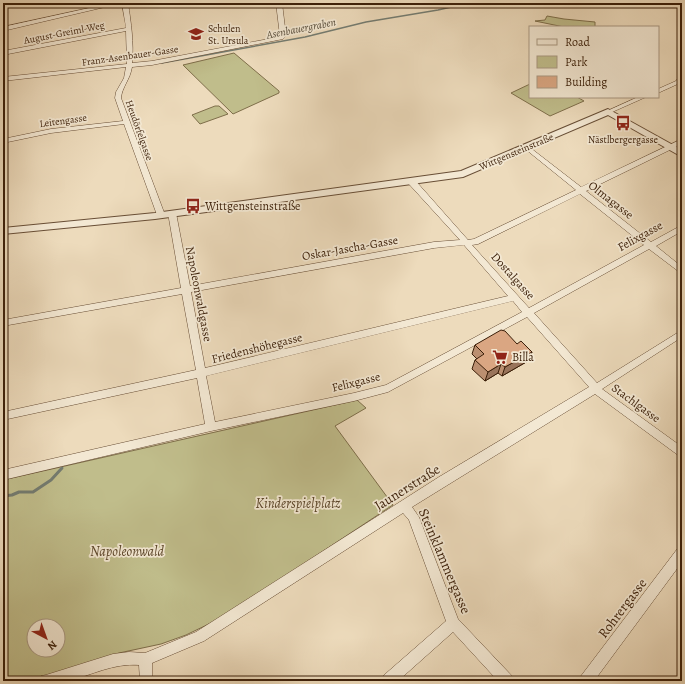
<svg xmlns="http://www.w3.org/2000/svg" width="685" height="684" viewBox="0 0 685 684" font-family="Alegreya,serif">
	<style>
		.green { fill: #c0bd8b; stroke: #7e6e4a; fill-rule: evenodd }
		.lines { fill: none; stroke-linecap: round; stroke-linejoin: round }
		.stream-far1 { stroke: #747c71; stroke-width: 1.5 }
		.stream { stroke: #747c71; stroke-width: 3 }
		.minor-casing { stroke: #684e36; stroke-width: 1 }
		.tertiary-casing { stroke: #684e36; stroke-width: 2 }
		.minor { fill: #f3e8d3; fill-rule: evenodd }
		.tertiary { fill: #f3e8d3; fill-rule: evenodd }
		.wall { fill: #bb8f70; stroke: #3b1f09 }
		.shaded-wall { fill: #99745b; stroke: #3b1f09 }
		.building { fill: #daa682; stroke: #3b1f09 }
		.labels { text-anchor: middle; stroke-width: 3.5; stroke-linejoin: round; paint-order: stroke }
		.far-poi-label { font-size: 10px; fill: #3b1f09; stroke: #f3e8d3; text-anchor: start }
		.far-street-label { font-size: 10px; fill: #3b1f09; stroke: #f3e8d3 }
		.far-water-label { font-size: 11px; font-style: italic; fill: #584e3d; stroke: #f3e8d3 }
		.street-label { font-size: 12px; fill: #3b1f09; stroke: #f3e8d3 }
		.poi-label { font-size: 12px; fill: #3b1f09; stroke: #f3e8d3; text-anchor: start }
		.near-street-label { font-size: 14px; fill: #3b1f09; stroke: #f3e8d3 }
		.near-park-label { font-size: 14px; font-style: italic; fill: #5c462a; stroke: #f3e8d3 }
	</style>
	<rect width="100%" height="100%" fill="#eddbbc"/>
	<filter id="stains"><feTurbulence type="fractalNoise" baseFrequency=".005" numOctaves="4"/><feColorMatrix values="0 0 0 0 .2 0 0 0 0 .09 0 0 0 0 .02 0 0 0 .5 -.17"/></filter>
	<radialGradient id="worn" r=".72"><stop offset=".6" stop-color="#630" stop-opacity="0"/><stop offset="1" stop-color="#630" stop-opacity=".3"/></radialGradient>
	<path class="green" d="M 547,16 L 564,19 L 595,22 L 595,27 L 564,27 L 535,21 L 545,20 Z
		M 234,53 L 279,91 L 279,93 L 233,114 L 183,65 Z
		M 530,84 L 530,97 L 577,97 L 584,101 L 550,116 L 511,93 Z
		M 215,106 L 219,106 L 228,114 L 200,124 L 192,115 Z
		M 357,400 L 366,408 L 335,426 L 393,505 L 249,600 L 215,621 L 186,635 L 161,644 L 119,653 L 30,681 L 3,681 L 3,480 ZM 34,626 L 58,626 L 58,650 L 34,650 Z"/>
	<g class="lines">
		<path class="stream-far1" d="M 162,63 L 305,37 L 366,22 L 438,10 L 469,3"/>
		<path class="stream" d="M 3,496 L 12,495 L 19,492 L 33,492 L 51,480 L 62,468"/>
		<g class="minor-casing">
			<path id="minor" d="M 112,3 L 122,3 L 3,31 L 3,27 Z
				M 122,3 L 128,3 C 131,23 134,43 132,63 L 152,61 L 279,37 L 280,36 L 276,3 L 282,3 L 286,36 L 283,39 L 152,65 L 132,67 C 130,80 122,87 121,98 L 165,215 L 161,217 L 157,215 L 124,124 L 51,133 L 3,143 L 3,139 L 51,129 L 123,121 L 115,98 L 116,92 L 124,78 L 126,67 L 3,81 L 3,77 L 127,64 L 126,31 L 3,55 L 3,51 L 126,28 Z
				M 682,74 L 682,80 L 680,83 L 658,93 L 658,89 L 676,81 L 680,75 Z
				M 638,97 L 646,97 L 610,113 L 605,112 Z
				M 682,139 L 682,144 L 586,191 L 651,242 L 682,225 L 682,231 L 656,246 L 682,267 L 682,274 L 649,249 L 534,313 L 597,383 L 682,330 L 682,337 L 602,389 L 682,447 L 682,458 L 595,394 L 412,507 L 419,517 L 458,619 L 512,676 L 513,681 L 498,681 L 453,632 L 398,681 L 382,681 L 383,676 L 446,621 L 409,520 L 403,513 L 204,641 L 152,663 L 152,681 L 140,681 L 139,665 C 113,663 92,675 68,681 C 59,683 49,681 40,681 L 41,676 L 46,675 L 113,654 L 129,652 L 145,653 L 196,632 L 439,477 L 589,387 L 527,317 L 388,392 L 354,401 L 211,431 L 3,480 L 3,470 L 205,424 L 197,378 L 3,420 L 3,412 L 196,370 L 182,294 L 3,326 L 3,320 L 181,288 L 168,213 L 172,211 L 176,213 L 190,286 L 434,242 L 460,240 L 408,183 L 408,179 L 414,179 L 468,240 L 474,239 L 576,190 L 524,148 L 524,146 L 528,146 L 581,187 ZM 580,194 L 644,245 L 529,308 L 472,245 L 478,244 ZM 464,245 L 508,296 L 205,368 L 191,292 L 434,248 ZM 513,301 L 522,312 L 386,385 L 354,393 L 215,422 L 206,376 Z
				M 682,546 L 682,562 L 594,681 L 580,681 L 581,676 L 678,548 Z"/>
		</g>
		<g class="tertiary-casing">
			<path id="tertiary" d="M 608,109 L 682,150 L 682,157 L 608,115 L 463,177 L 155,219 L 3,234 L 3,228 L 155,213 L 461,171 Z"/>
		</g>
		<use href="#minor" class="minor"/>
		<use href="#tertiary" class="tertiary"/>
	</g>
	<path class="wall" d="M 517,344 L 532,352 L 528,361 L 502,376 L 498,373 L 485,381 L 472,369 L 475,360 L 477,359 L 472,354 L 475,345 Z"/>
	<path class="shaded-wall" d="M 532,352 L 528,361 L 502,376 L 505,367 Z
		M 501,364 L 498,373 L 485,381 L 488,372 Z"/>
	<path class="building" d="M 501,330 L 505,331 L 517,344 L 521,341 L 532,352 L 505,367 L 501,364 L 488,372 L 475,360 L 484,354 L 475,345 Z"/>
	<defs>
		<g id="school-bare" transform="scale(1.2)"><path d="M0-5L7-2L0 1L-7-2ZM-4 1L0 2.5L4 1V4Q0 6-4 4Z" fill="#8f2418" stroke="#f3e8d3" stroke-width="2.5" paint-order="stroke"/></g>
		<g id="bus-bare" transform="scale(1.2)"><path d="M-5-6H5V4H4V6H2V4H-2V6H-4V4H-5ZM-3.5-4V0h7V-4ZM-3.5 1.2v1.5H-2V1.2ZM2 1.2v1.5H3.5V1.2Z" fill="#8f2418" stroke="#f3e8d3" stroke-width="2.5" paint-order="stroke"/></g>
		<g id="supermarket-bare" transform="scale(1.2)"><path d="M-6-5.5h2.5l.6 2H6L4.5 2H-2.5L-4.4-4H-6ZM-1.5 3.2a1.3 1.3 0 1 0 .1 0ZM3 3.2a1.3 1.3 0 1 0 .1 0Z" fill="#8f2418" stroke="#f3e8d3" stroke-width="2.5" paint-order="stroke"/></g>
	</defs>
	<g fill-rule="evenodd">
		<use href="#school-bare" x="196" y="34"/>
		<use href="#bus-bare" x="623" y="123"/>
		<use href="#bus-bare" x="193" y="206"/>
		<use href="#supermarket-bare" x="500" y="357"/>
	</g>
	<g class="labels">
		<g class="far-poi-label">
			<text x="208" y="32">Schulen<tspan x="208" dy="12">St. Ursula</tspan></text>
			<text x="623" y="143" text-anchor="middle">Nästlbergergasse</text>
		</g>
		<g class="far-street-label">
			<text transform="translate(64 32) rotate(-11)" y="4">August-Greiml-Weg</text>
			<text transform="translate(130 55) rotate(-8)" y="4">Franz-Asenbauer-Gasse</text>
			<text transform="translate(63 120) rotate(-8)" y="4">Leitengasse</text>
			<text transform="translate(140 130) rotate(70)" y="4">Heudörfelgasse</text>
			<text transform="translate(516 151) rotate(-23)" y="4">Wittgensteinstraße</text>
		</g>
		<g class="far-water-label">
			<text transform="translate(301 28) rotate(-11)" y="4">Asenbauergraben</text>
		</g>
		<g class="street-label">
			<text transform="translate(611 200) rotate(38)" y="4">Olmagasse</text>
			<text transform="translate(640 236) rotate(-29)" y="4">Felixgasse</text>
			<text transform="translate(350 248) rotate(-10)" y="4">Oskar-Jascha-Gasse</text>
			<text transform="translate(513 276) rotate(48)" y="4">Dostalgasse</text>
			<text transform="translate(199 294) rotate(79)" y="4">Napoleonwaldgasse</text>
			<text transform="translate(257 348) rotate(-14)" y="4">Friedenshöhegasse</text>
			<text transform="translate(356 382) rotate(-14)" y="4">Felixgasse</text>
			<text transform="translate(636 403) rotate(36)" y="4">Stachlgasse</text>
		</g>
		<g class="poi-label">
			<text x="205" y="210">Wittgensteinstraße</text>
			<text x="512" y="361">Billa</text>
		</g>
		<g class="near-street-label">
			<text transform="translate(407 487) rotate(-32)" y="5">Jaunerstraße</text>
			<text transform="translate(445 561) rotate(67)" y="5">Steinklammergasse</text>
			<text transform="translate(622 608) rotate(-53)" y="5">Rohrergasse</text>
		</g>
		<g class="near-park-label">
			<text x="298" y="508">Kinderspielplatz</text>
			<text x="127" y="556">Napoleonwald</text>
		</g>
	</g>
	<rect width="685" height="684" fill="none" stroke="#eddbbc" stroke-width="16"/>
	<rect x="4" y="4" width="677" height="676" fill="none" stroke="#3b1f09" stroke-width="2"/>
	<rect x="8" y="8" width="669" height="668" fill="none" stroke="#3b1f09"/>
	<rect x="529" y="26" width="130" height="72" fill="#f3e8d3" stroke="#a99882"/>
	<rect x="537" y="39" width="20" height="6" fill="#f3e8d3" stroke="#a99882"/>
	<text x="565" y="46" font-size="12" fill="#3b1f09">Road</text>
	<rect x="537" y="56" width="20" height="12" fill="#c0bd8b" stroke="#a99882"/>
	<text x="565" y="66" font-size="12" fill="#3b1f09">Park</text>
	<rect x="537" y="76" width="20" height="12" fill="#daa682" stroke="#a99882"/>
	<text x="565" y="86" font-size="12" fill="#3b1f09">Building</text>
	<g transform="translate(46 638) rotate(139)"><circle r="19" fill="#f3e8d3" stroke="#a99882"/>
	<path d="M0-3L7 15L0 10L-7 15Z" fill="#8f2418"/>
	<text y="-6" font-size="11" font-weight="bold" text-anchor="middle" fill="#3b1f09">N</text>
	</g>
	<rect width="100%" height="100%" filter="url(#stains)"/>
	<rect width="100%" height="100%" fill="url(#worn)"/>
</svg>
